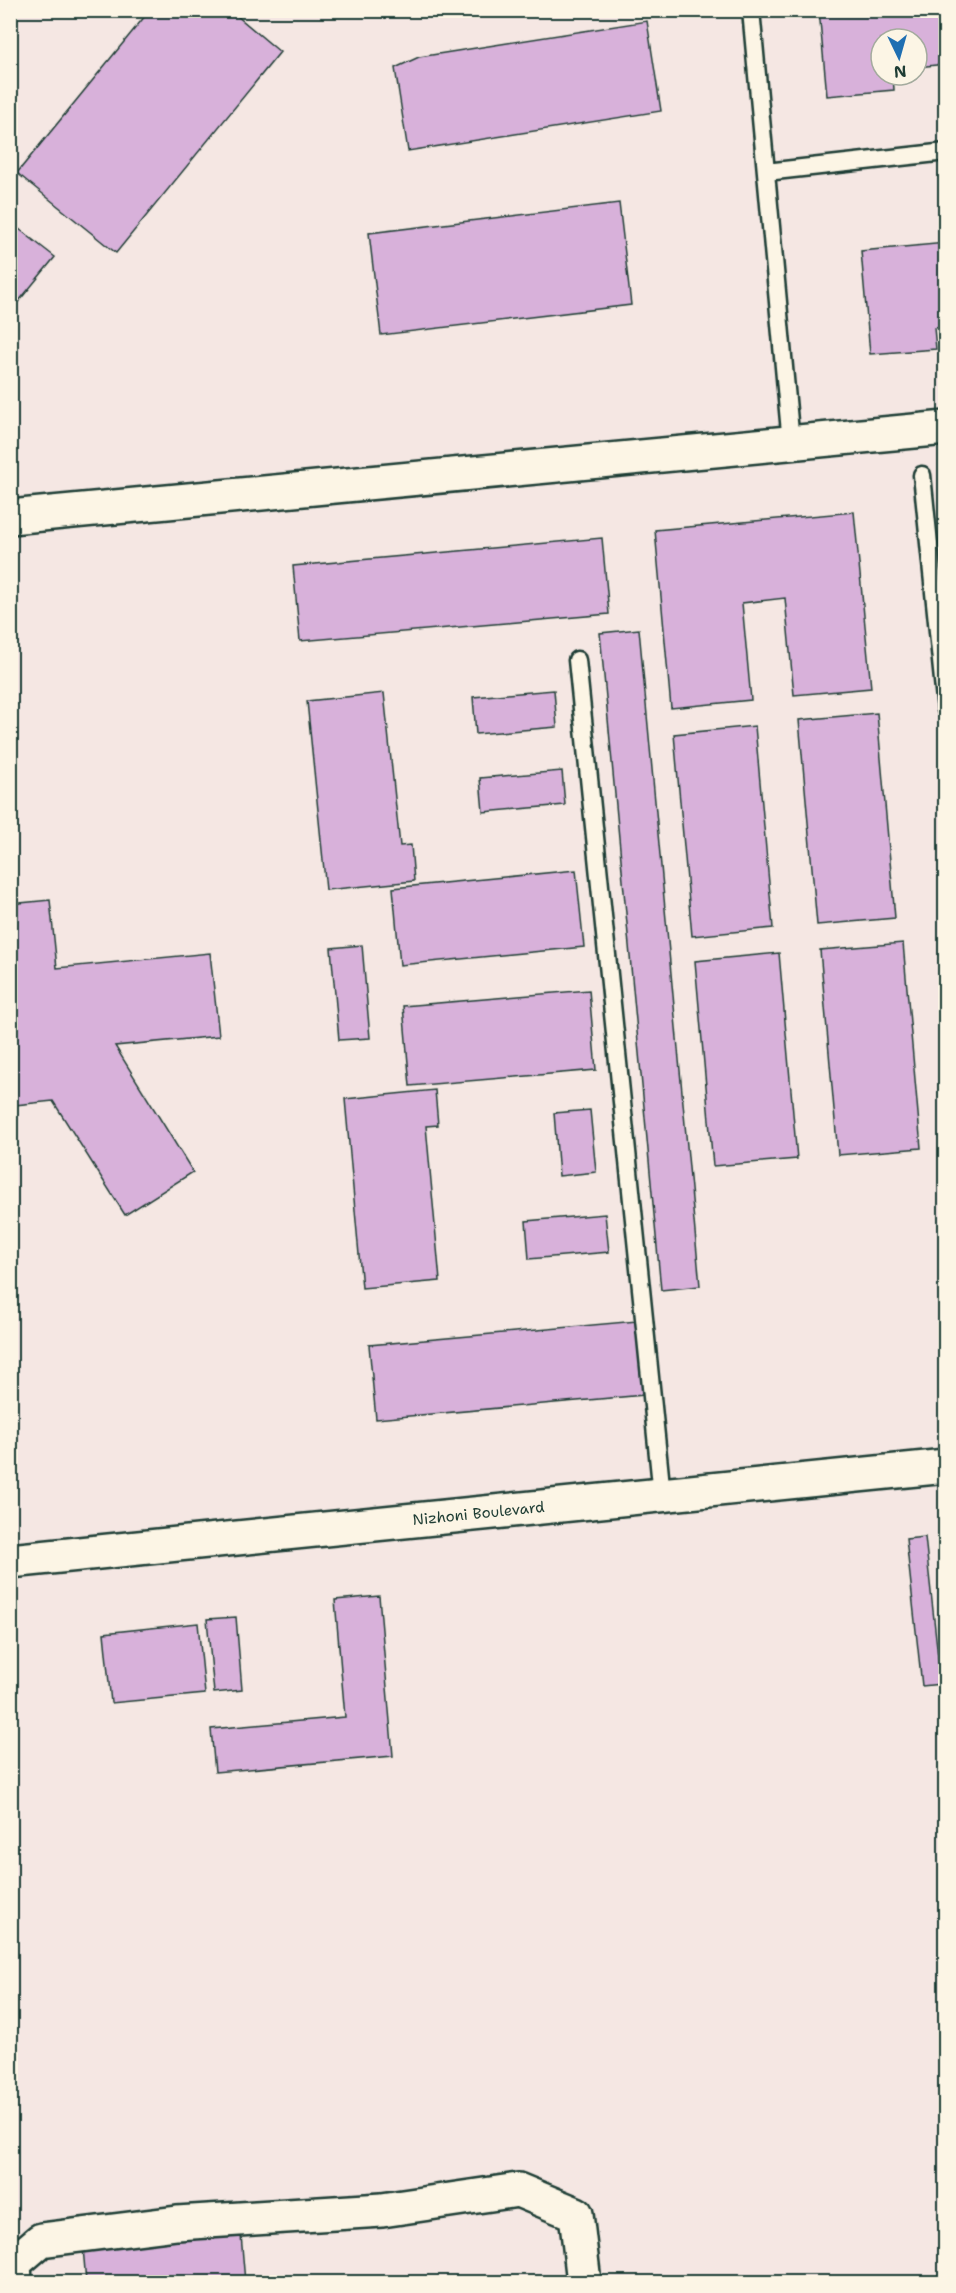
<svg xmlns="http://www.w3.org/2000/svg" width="956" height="2293" viewBox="0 0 956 2293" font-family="'Shantell Sans',sans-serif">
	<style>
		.building { fill: #d8b1da; stroke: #1f3d34; stroke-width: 1.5 }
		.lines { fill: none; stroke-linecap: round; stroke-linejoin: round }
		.lane-casing { stroke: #1f3d34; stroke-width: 21 }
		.street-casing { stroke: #1f3d34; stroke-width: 38 }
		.secondary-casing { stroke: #1f3d34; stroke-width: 38 }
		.lane { stroke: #fcf5e5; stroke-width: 16 }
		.street { stroke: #fcf5e5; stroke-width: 33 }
		.secondary { stroke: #fcf5e5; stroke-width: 33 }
		.labels { text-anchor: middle; stroke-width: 4.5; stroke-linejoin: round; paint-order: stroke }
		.street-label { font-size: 15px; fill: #1f3d34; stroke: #fcf5e5 }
	</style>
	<rect width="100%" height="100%" fill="#f5e7e3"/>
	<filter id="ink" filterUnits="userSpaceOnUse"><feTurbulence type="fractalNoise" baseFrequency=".0167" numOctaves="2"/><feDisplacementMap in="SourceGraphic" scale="12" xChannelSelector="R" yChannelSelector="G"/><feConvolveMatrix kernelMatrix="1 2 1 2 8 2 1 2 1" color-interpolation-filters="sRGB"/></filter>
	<g filter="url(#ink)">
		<path class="building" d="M 150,10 L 230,10 L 280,52 L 116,253 L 17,173 Z
			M 819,10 L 946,10 L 946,64 L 917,67 L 917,39 L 881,39 L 881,75 L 893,75 L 894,90 L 827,96 Z
			M 647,21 L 661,111 L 408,151 L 395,68 L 419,57 Z
			M 619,203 L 631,305 L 381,335 L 369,233 Z
			M 10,222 L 55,257 L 10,312 Z
			M 946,243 L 946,327 L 934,328 L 936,349 L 870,354 L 861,251 Z
			M 854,512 L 871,688 L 794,695 L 785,598 L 742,603 L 751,700 L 671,708 L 655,530 Z
			M 602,538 L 609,614 L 300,641 L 293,566 Z
			M 639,629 L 700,1286 L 661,1290 L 600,633 Z
			M 554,690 L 557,727 L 476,734 L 473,697 Z
			M 384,693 L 400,846 L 411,845 L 414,881 L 326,890 L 307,701 Z
			M 877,713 L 895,918 L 817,925 L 799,720 Z
			M 755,726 L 773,928 L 692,936 L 674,734 Z
			M 562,771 L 565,805 L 483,812 L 480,778 Z
			M 576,870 L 584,947 L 400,965 L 393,888 Z
			M 50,900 L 57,968 L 210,953 L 219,1036 L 115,1046 L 193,1172 L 125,1215 L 53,1101 L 15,1105 L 10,1118 L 10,904 Z
			M 903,943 L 921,1148 L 838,1155 L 820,950 Z
			M 362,945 L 370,1038 L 339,1040 L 331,948 Z
			M 779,953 L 797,1159 L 713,1166 L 695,961 Z
			M 589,990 L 596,1070 L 410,1086 L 403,1006 Z
			M 435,1090 L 438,1125 L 426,1126 L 440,1281 L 362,1288 L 345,1099 Z
			M 590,1110 L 596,1172 L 559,1176 L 554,1113 Z
			M 605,1214 L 609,1252 L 529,1259 L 526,1221 Z
			M 637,1321 L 644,1395 L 376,1419 L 369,1345 Z
			M 925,1537 L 941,1684 L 922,1686 L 906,1539 Z
			M 379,1596 L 393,1756 L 215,1772 L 211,1729 L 345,1717 L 335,1600 Z
			M 236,1617 L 242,1690 L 214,1693 L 207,1619 Z
			M 198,1623 L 205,1694 L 111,1703 L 104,1633 Z
			M 240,2223 L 245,2282 L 86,2282 L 82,2236 Z"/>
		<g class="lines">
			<g class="lane-casing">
				<path id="lane" d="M 751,10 L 791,443
					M 766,172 L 946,152
					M 922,475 L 946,710
					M 577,660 L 662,1495"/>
			</g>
			<g class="street-casing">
				<path id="street" d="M 10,517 L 946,428
					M 15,2282 L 14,2263 L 41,2240 L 177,2223 L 382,2210 L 518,2190 L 576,2214 L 584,2282"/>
			</g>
			<g class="secondary-casing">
				<g id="secondary">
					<path id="s1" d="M 10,1561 L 946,1466"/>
				</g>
			</g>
			<use href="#lane" class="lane"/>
			<use href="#street" class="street"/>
			<use href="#secondary" class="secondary"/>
		</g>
	</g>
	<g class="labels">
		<g class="street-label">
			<text dy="5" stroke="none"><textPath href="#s1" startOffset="471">Nizhoni Boulevard</textPath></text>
		</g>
	</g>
	<rect width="956" height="2293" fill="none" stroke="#fcf5e5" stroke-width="36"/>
	<rect x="18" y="18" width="920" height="2257" fill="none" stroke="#1f3d34" stroke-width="2" filter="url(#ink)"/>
	<g transform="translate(899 57) rotate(175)"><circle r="28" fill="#fcf5e5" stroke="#a4ab9e" stroke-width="1.5"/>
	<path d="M0-4.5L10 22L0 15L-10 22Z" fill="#1f6fb2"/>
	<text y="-9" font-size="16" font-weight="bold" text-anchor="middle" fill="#1f3d34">N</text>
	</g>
</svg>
